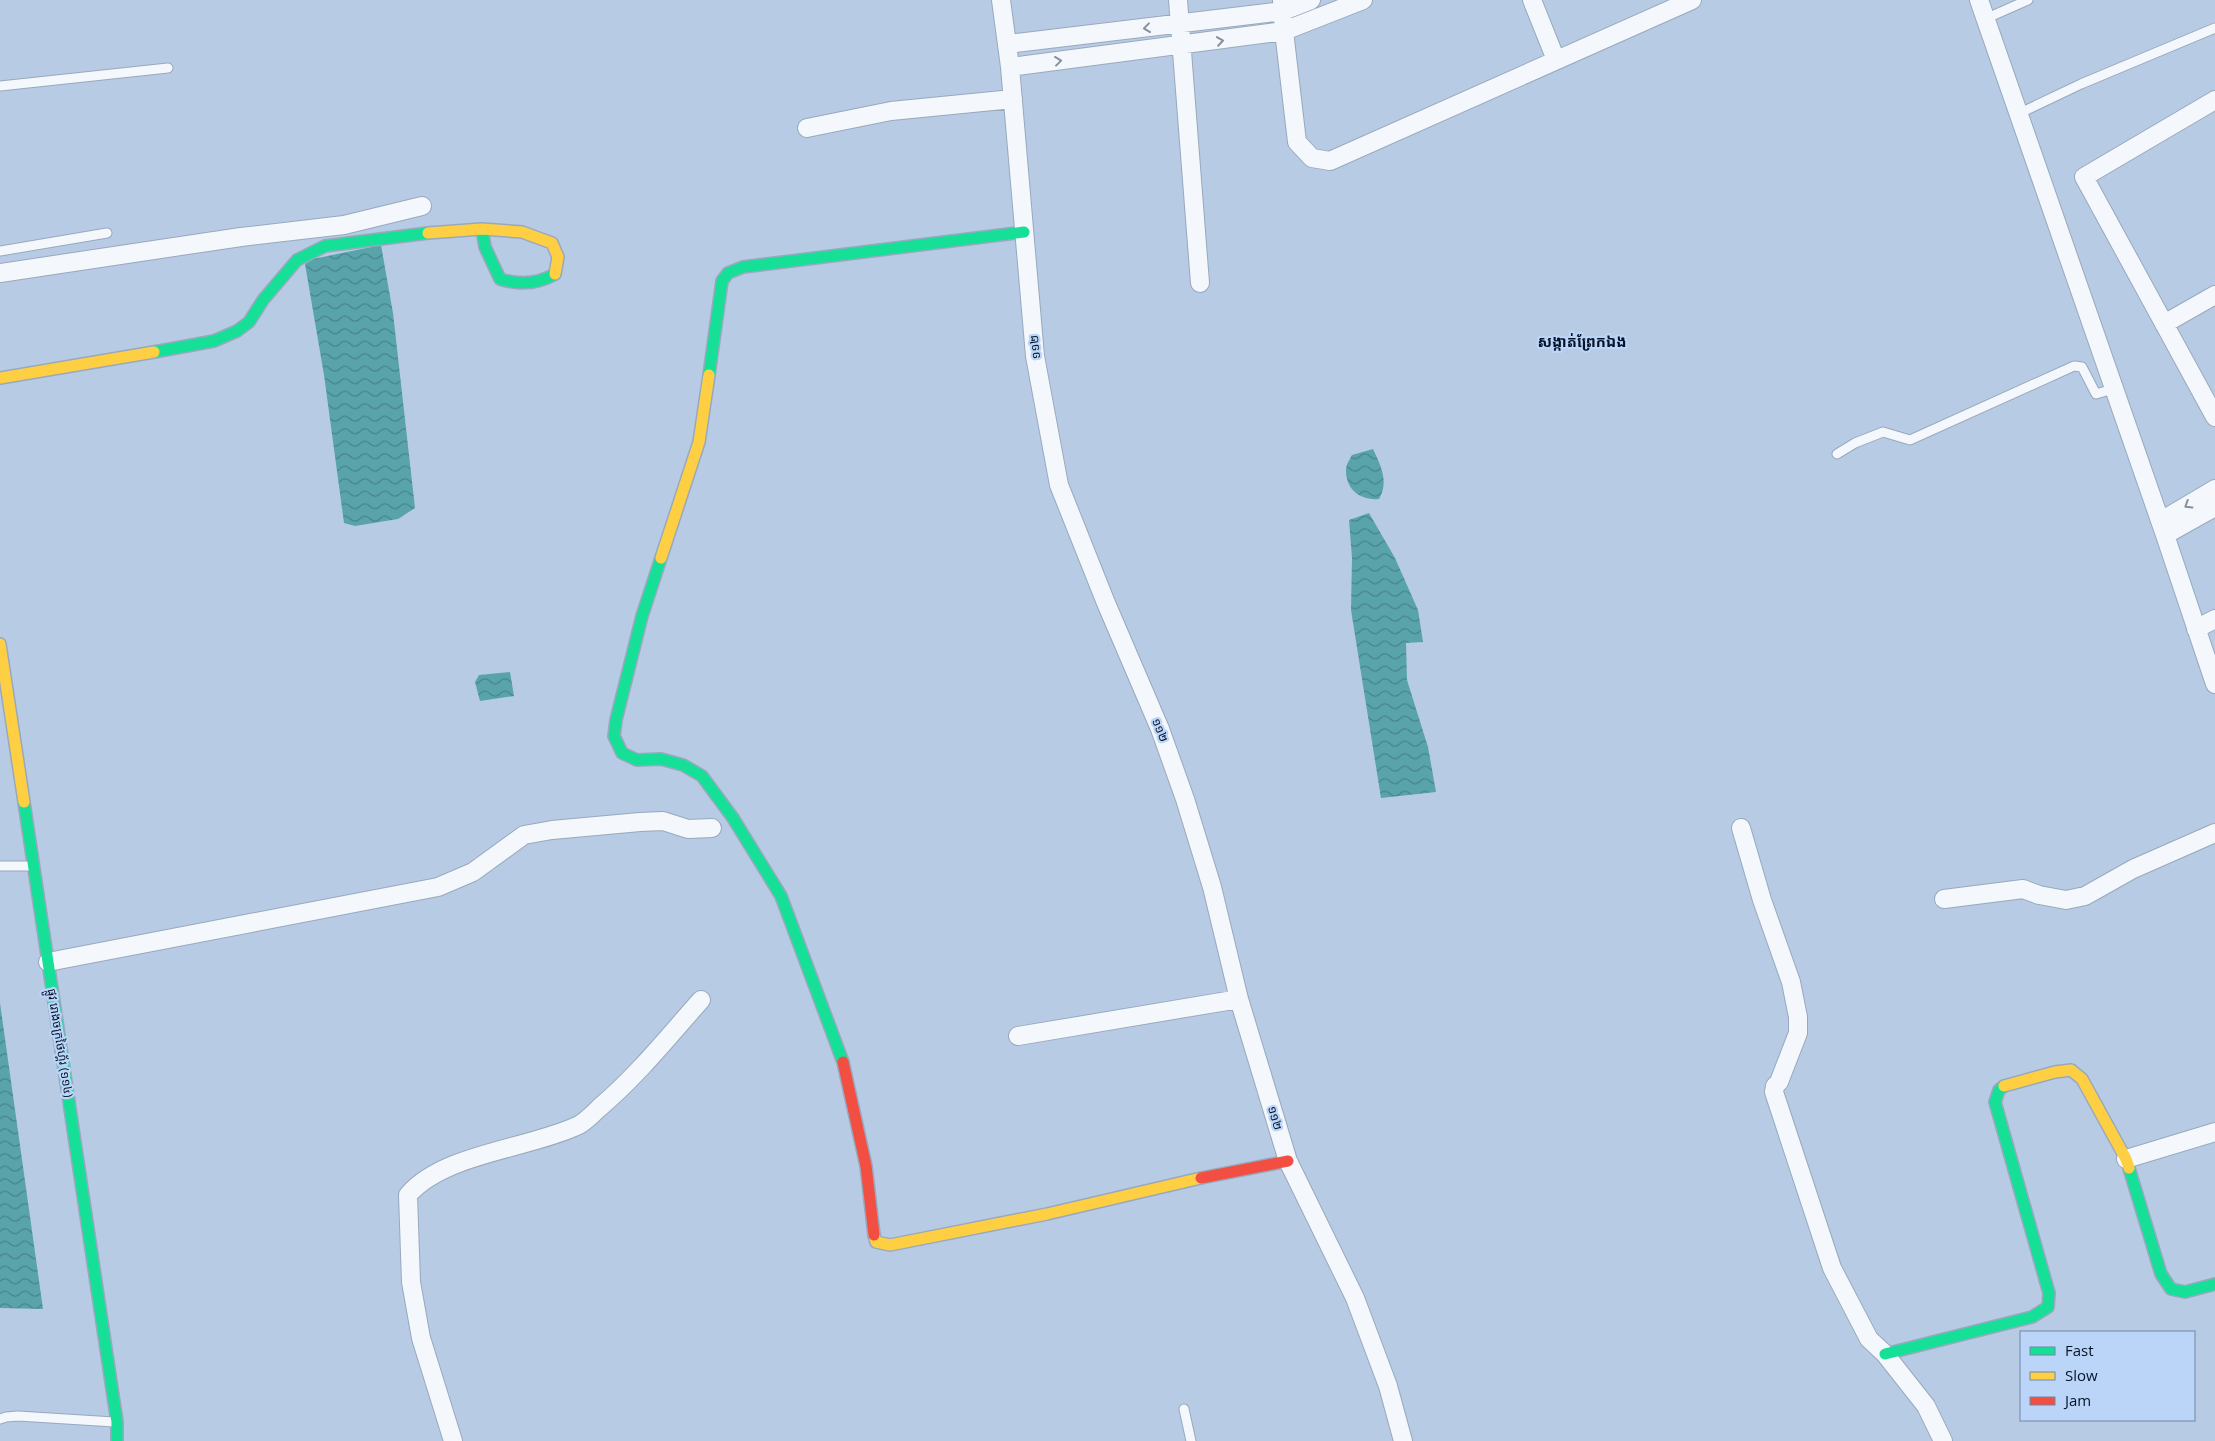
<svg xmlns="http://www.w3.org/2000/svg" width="2215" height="1441" viewBox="0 0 2215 1441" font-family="'Open Sans','Noto Sans Khmer',sans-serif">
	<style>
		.water { fill: url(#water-waves) }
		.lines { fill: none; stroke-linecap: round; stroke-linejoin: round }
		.lane-casing { stroke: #98a9be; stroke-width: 11 }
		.street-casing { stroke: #98a9be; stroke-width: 20 }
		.fast-casing { stroke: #98a9be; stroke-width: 14 }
		.slow-casing { stroke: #98a9be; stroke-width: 14 }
		.jam-casing { stroke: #98a9be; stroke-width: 14 }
		.lane { stroke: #f4f7fb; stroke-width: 9 }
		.street { stroke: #f4f7fb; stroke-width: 18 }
		.fast { stroke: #16e098; stroke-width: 11 }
		.slow { stroke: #ffcf43; stroke-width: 11 }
		.jam { stroke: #f24e42; stroke-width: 11 }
		.oneway { stroke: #88909c }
		.labels { text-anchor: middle; stroke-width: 4.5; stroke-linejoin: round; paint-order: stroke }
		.street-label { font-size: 12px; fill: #041328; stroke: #bad5f8 }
		.quarter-label { font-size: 15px; font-weight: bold; fill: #041328; stroke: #bad5f8 }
	</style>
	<defs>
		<pattern id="water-waves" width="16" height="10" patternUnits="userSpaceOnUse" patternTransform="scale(1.25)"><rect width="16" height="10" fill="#59a4ab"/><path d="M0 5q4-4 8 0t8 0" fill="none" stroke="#47848b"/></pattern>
	</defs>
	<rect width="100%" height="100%" fill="#b7cbe4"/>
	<path class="water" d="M 381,245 L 393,313 L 415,508 L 398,519 L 355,526 L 344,523 L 324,375 L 305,264 L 313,259 Z
		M 1373,449 C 1381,466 1389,482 1379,499 C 1360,501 1345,489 1346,469 C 1346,465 1350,459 1352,455 Z
		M 1369,513 L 1395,558 L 1418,610 L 1423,642 L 1406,643 L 1407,680 L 1428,747 L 1436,792 L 1381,798 L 1351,610 L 1352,558 L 1349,520 Z
		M 510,672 L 514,696 L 480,701 L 475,682 L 479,675 Z
		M 0,1003 L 43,1309 L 0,1308 Z"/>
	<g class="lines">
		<g class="lane-casing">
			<path id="lane" d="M 1985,19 L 2028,0
				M 0,86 L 168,68
				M 2018,114 L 2081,84 L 2215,28
				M 0,251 L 107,233
				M 1837,454 L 1855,443 L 1883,432 L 1910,440 L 2074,366 L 2082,367 L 2096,394 L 2113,389
				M 0,866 L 30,866
				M 1184,1409 L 1191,1441
				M 0,1419 L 6,1417 L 18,1416 L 114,1422"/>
		</g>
		<g class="street-casing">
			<path id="street" d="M 1001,0 L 1010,67 L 1035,356 L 1059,485 L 1106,603 L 1160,729 L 1185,799 L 1212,887 L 1239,999 L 1288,1161 L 1355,1298 L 1388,1386 L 1403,1441
				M 1178,0 L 1200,283
				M 1282,0 L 1284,31 L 1297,142 L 1312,158 L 1330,161 L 1692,0
				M 1532,0 L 1556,60
				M 1979,0 L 2165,535 L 2215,684
				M 1008,44 L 1283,11 L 1311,0
				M 1010,67 L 1284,31 L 1363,0
				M 2215,100 L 2084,177 L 2215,417
				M 807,128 L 891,111 L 1013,99
				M 0,273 L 241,237 L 344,225 L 422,206
				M 2164,324 L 2215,295
				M 2161,521 L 2215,489
				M 2165,535 L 2215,507
				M 2196,629 L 2215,619
				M 1741,828 L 1762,900 L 1791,982 L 1798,1017 L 1798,1033 L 1779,1082 L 1775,1086 L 1774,1092 L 1832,1268 L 1869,1339 L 1885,1354 L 1926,1406 L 1943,1441
				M 1944,899 L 2023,889 L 2039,895 L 2066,900 L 2085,896 L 2133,869 L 2215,833
				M 48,962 L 438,887 L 473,872 L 524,835 L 552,830 L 640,822 L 663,821 L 688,829 L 712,828
				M 1018,1036 L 1239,999
				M 2126,1159 L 2215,1132
				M 453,1441 L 421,1338 L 411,1282 L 408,1195 C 444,1153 529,1149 579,1125 C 586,1121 593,1114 599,1108 C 637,1076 668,1037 701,1000"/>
		</g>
		<g class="fast-casing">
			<path id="fast" d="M 482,229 L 485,247 L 500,279 C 519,285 538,284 555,274
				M 154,352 L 214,341 L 237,331 L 249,322 L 263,300 L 297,260 L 325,246 L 428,233
				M 709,375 L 722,281 L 728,273 L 743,267 L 1024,232
				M 661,558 L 642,616 L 616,720 L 614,736 L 622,753 L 637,760 L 661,759 L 683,765 L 702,776 L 733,818 L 781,896 L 843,1062
				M 24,802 L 117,1422 L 117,1441
				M 2129,1168 L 2161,1274 L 2171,1289 L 2185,1292 L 2215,1284
				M 1885,1354 L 2032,1317 L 2048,1307 L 2049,1293 L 1995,1102 L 1999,1090 L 2004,1086"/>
		</g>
		<g class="slow-casing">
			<path id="slow" d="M 428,233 L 482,229 L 522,232 L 552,243 L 558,257 L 555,274
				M 0,378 L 154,352
				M 661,558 L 699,442 L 709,375
				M 0,644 L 24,802
				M 2004,1086 L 2055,1072 L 2071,1070 L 2082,1079 L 2126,1159 L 2129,1168
				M 874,1235 L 876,1242 L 890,1245 L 1047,1214 L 1201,1178"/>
		</g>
		<g class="jam-casing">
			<path id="jam" d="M 843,1062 L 866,1166 L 874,1235
				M 1201,1178 L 1288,1161"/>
		</g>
		<use href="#lane" class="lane"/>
		<use href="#street" class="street"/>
		<use href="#fast" class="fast"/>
		<use href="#slow" class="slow"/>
		<use href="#jam" class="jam"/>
	</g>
	<defs><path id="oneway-chevron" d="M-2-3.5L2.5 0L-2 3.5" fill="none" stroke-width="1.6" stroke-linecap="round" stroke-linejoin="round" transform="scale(1.25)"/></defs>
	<g class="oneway">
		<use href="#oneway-chevron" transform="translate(1147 28) rotate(173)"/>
		<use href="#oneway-chevron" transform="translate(1220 41) rotate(-8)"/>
		<use href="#oneway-chevron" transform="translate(1058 61) rotate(-7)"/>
		<use href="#oneway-chevron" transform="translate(2188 505) rotate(148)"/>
	</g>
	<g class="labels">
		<g class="street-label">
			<text transform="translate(1035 347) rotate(-96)" y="4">១១២</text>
			<text transform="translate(1160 730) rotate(68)" y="4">១១២</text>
			<text transform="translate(60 1043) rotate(81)" y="4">ផ្លូវ រោងចក្រថៃហ្គ័រ (១១៤)</text>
			<text transform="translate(1275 1118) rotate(73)" y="4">១១២</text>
		</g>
		<g class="quarter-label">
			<text x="1582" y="347">សង្កាត់ព្រែកឯង</text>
		</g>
	</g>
	<rect x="2020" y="1331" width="175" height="90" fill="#bad5f8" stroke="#7187a5"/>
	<rect x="2030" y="1347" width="25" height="8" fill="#16e098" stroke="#7187a5"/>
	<text x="2065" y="1356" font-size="15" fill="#041328">Fast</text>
	<rect x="2030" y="1372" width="25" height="8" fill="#ffcf43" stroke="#7187a5"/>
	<text x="2065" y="1381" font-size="15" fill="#041328">Slow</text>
	<rect x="2030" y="1397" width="25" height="8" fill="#f24e42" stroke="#7187a5"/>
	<text x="2065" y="1406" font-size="15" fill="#041328">Jam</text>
</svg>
